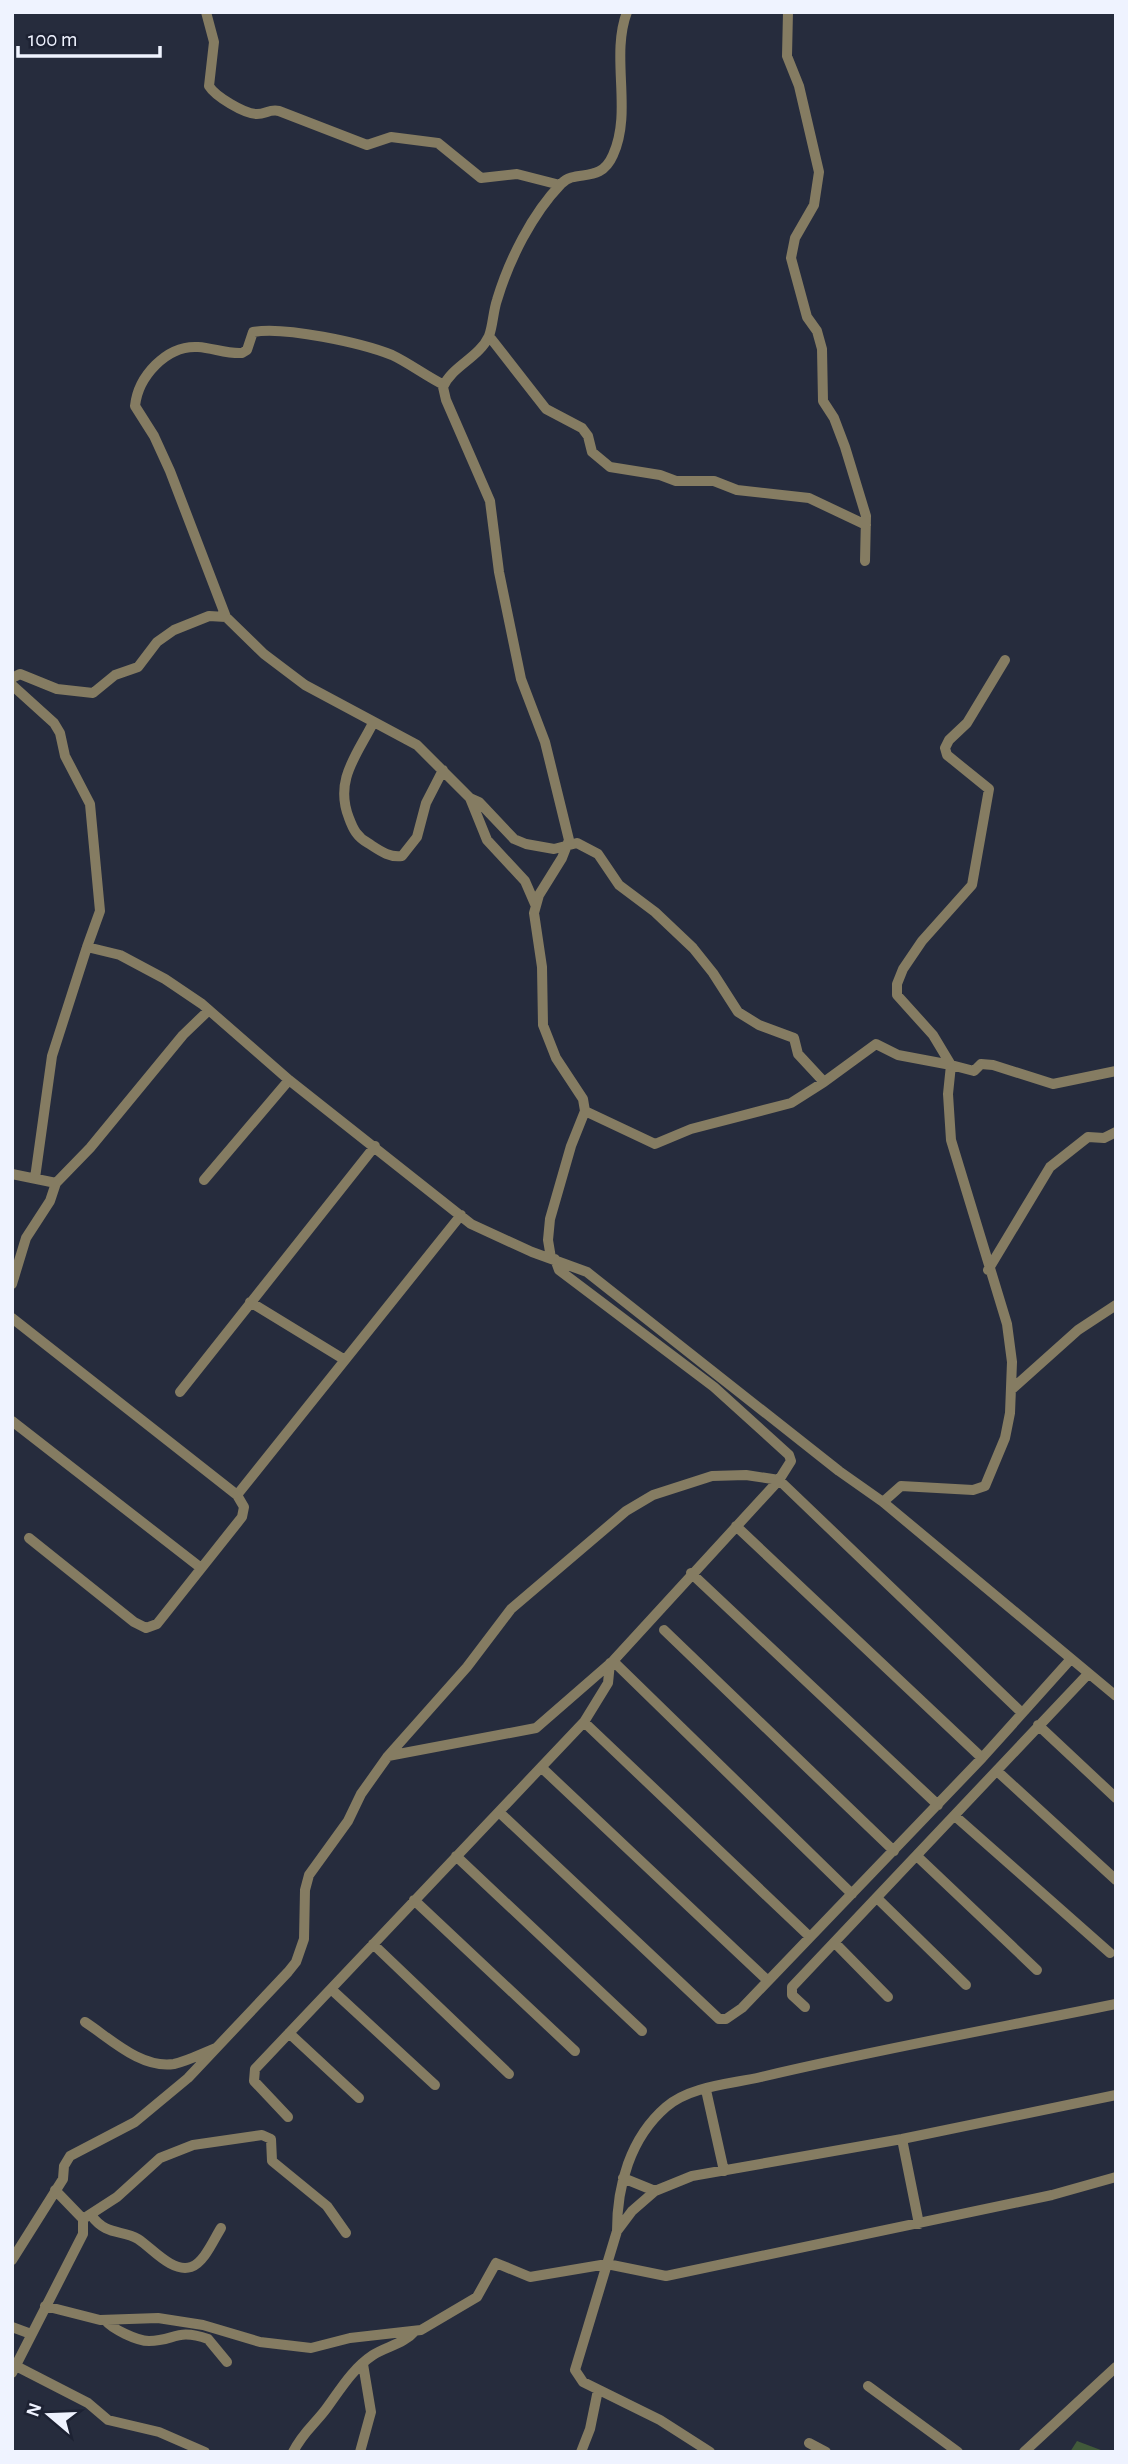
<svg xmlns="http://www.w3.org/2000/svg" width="1128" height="2464" viewBox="0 0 1128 2464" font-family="'Alegreya Sans',sans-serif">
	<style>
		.green { fill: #415a3a }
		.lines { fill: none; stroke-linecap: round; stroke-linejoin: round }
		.street { stroke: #857c62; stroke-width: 10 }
	</style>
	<rect width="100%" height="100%" fill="#262c3d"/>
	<path class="green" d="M 1077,2441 L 1106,2452 L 1070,2452 Z"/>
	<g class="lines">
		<path class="street" d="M 206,12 L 214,42 L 209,86 C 215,96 244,114 257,114 C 266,114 269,109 279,111 L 367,145 L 391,137 L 438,143 L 481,178 L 517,174 L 560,185
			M 788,12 L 787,56 L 799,86 L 819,172 L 814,205 L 795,238 L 791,258 L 807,317 L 817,331 L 822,349 L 823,401 L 834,418 L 845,447 L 866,516 L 865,561
			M 489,336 L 546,409 L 582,428 L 588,436 L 592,452 L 610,467 L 660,475 L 676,481 L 714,481 L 737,490 L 809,498 L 866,525
			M 444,385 C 426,376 409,363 392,355 C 362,343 284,326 253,332 L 247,350 L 242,353 C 227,354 213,348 198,347 C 166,345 138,377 135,406 L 154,436 L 170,471 L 226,617 L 264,654 L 305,685 L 417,745 L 470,798 L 487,840 L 525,881 L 535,904
			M 1005,660 L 967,723 L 949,740 L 945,748 L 947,755 L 989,789 L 972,885 L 922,941 L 903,969 L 897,984 L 897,995 L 933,1035 L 951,1065 L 974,1071 L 981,1064 L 993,1065 L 1053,1084 L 1116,1071
			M 12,678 L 20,674 L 57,689 L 93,693 L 115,675 L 138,667 L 157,642 L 174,630 L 209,616 L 226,617
			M 12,685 L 54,723 L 60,733 L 65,756 L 90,804 L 100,911 L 87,947
			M 373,723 C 357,755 334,780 349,818 C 353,829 357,837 368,843 C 379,850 389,858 402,856 L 417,837 L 426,803 L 443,770
			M 470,798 L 479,802 L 514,839 L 526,844 L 554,849 L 577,843 L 598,854 L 619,885 L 655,912 L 693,948 L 713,973 L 738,1012 L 759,1025 L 794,1038 L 798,1054 L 824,1082 L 876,1044 L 898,1055 L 951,1065 L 948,1094 L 951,1140 L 1007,1324 L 1012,1362 L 1010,1413 L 1005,1438 L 985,1486 L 973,1490 L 901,1486 L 883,1502
			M 585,1111 L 655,1144 L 691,1129 L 791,1103 L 824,1082
			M 12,1174 L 56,1183 L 90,1148 L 183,1035 L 209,1010
			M 35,1178 L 52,1056 L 87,947 L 120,955 L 165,979 L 202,1004 L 289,1080 L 471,1224 L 532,1252 L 587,1272 L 839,1471 L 883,1502 L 1116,1696
			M 204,1180 L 289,1080
			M 551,1258 L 548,1240 L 550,1219 L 571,1146 L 585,1111 L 583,1099 L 556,1058 L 543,1025 L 542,967 L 534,913 L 539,895 L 562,858 L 569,840 L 545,742 L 521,679 L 499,572 L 490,501 L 446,400 L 443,387 C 452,366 479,358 489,336 C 493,325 493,312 497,300 C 509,260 532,214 561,184 C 576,168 600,185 613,155 C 633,111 610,57 627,12
			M 988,1270 L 1050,1167 L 1088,1137 L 1104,1138 L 1116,1132
			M 12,1284 L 26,1238 L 50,1201 L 56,1183
			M 250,1302 L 345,1360
			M 12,1318 L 237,1495 L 244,1507 L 242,1517 L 157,1624 L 146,1628 L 134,1622 L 29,1538
			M 1011,1390 L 1078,1330 L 1116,1305
			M 180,1392 L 375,1146
			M 12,1421 L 201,1568
			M 237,1495 L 461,1215
			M 736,1526 L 982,1758
			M 691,1573 L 938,1805
			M 664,1630 L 894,1851
			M 613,1661 L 852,1894
			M 584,1722 L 810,1937
			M 1038,1725 L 1116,1798
			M 388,1756 L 536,1728 L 613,1661 L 779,1480 L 791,1461 L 789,1455 L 714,1387 L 559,1270 L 555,1259
			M 542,1768 L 768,1981
			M 997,1771 L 1116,1880
			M 499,1812 L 719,2019 L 726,2019 L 742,2008 L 982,1758 L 1070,1660
			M 955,1816 L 1110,1953
			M 456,1856 L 642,2031
			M 917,1856 L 1037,1970
			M 877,1898 L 966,1985
			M 414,1900 L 575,2051
			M 835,1943 L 888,1997
			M 373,1944 L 509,2074
			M 331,1989 L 435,2085
			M 805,2007 L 792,1995 L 792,1987 L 1088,1674
			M 85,2022 C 111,2039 141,2069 174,2064 C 188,2061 203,2053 216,2048
			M 289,2033 L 359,2098
			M 706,2090 L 724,2171
			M 288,2117 L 254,2081 L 255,2069 L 584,1722 L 608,1683 L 610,1663
			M 902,2139 L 919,2224
			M 623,2178 L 655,2191
			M 91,2215 C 107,2237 122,2229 138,2239 C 152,2248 172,2273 191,2267 C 204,2263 214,2239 221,2228
			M 83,2219 L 117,2197 L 160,2158 L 193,2145 L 262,2135 L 271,2139 L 272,2161 L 327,2206 L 346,2233
			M 617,2231 C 617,2186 630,2138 666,2107 C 690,2086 731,2084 761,2077 C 879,2049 998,2028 1116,2004
			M 12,2260 L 63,2179 L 64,2166 L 70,2156 L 135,2122 L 188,2078 L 288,1972 L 296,1962 L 304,1939 L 305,1890 L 309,1875 L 348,1821 L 361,1794 L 388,1756 L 467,1667 L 511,1609 L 626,1511 L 653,1495 L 712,1476 L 746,1475 L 779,1480 L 1022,1713
			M 45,2306 L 100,2320 L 158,2318 L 203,2325 L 260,2342 L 311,2348 L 350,2338 L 421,2330 L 477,2297 L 496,2263 L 530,2277 L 607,2264 L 666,2276 L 1052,2195 L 1116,2177
			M 105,2320 C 112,2329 137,2341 149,2341 C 175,2341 176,2328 208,2339 L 227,2362
			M 12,2327 L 31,2334
			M 16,2366 L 88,2403 L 108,2420 L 159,2432 L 205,2452
			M 12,2373 L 83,2234 L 83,2219 L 55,2190
			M 868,2386 L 958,2452
			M 809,2443 L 826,2452
			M 293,2452 C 303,2432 314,2425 326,2409 C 340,2390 352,2369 373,2355 C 387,2346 404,2344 415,2331
			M 360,2452 L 371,2412 L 363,2364
			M 581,2452 L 590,2429 L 598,2390
			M 710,2452 L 660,2420 L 583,2382 L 575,2370 L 617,2231 L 632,2211 L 655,2191 L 692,2176 L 902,2139 L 1116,2095
			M 1024,2452 L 1116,2367"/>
	</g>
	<rect width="1128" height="2464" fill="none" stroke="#eff3ff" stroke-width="28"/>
	<g transform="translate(49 2415) rotate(289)" stroke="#1d2233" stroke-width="5" paint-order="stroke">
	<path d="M0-5L12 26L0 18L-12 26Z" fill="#eff3ff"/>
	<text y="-10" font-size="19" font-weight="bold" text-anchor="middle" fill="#eff3ff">N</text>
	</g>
	<path d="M18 46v10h142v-10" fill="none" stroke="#eff3ff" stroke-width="3.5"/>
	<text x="28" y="46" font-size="21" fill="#eff3ff" stroke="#1d2233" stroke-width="5" paint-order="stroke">100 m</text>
</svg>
